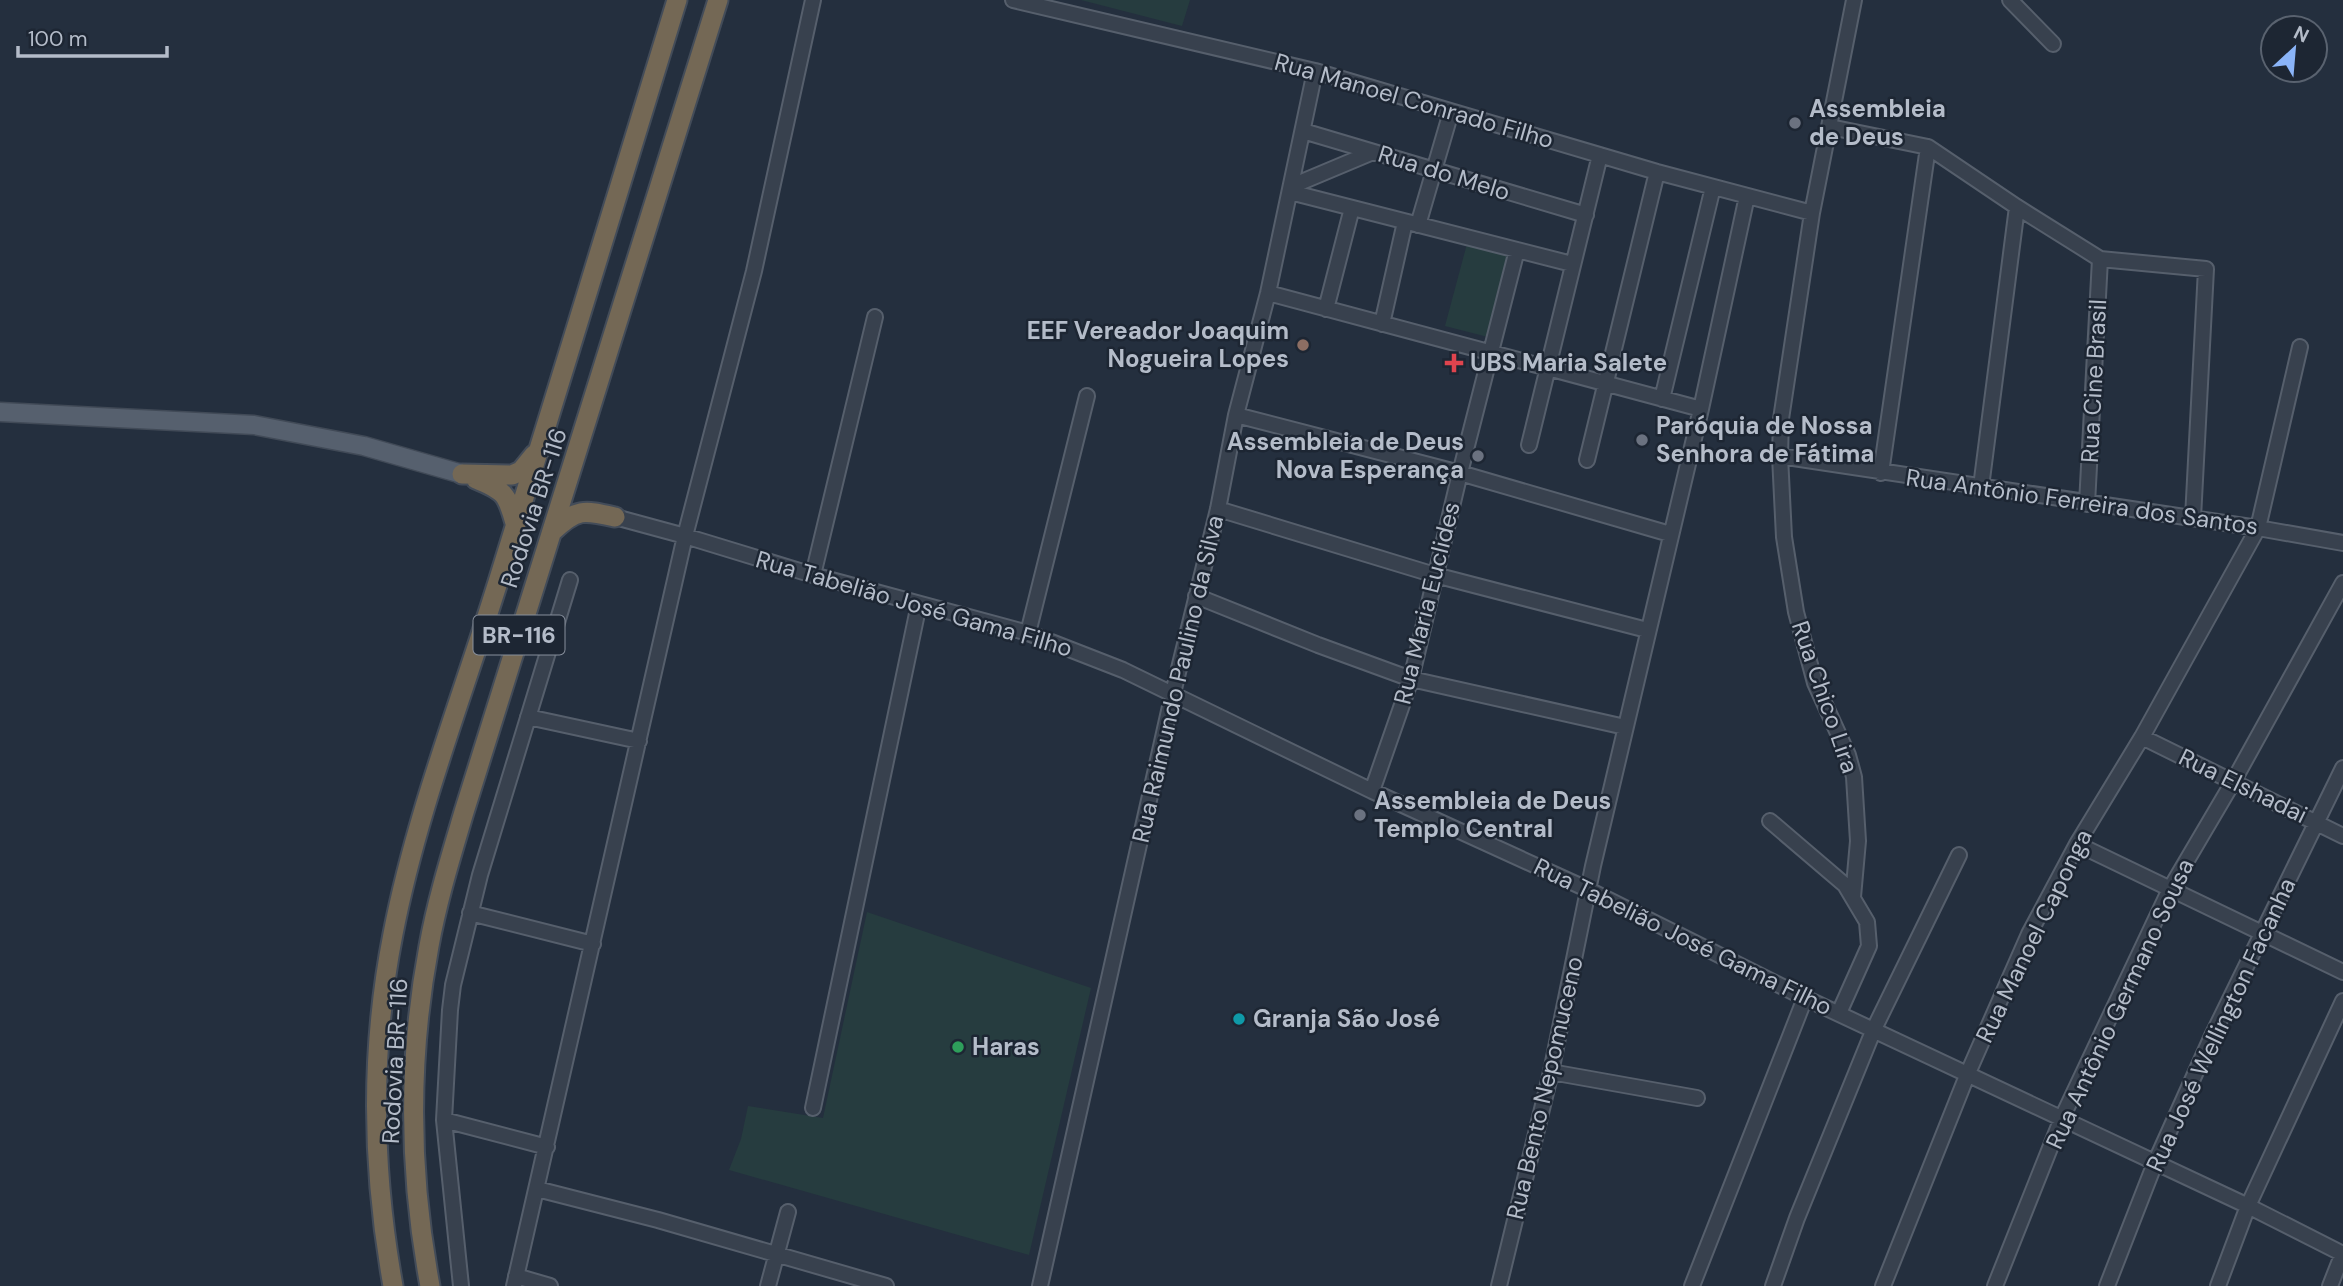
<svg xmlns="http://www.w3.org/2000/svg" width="2343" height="1286" viewBox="0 0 2343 1286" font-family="'DM Sans',sans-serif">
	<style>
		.green { fill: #263c3f }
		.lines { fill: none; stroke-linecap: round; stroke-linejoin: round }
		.minor-casing { stroke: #565f6c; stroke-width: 18 }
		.major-casing { stroke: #414a57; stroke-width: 21 }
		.highway-casing { stroke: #434c59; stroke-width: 23 }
		.minor { stroke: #38414e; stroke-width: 14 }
		.major { stroke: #56606e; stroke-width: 18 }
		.highway { stroke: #746855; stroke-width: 19 }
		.worship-dot { fill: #6b7280; stroke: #1d2633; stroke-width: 2.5 }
		.education-dot { fill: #8d6e63; stroke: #1d2633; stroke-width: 2.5 }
		.health-dot { fill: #e0444e; stroke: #1d2633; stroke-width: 2.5 }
		.culture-dot { fill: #0f9aa8; stroke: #1d2633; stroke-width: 2.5 }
		.leisure-dot { fill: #2e9e5b; stroke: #1d2633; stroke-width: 2.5 }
		.labels { text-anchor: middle; stroke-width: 5; stroke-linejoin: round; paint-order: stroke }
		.shield { fill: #1d2633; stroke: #878f9c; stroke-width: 2 }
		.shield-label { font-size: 23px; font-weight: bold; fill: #b4bcc9 }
		.street-label { font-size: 24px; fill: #b4bcc9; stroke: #1d2633 }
		.poi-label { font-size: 24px; font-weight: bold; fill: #b4bcc9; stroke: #1d2633; text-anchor: start }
	</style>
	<rect width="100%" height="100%" fill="#242f3e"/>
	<path class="green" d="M 1081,0 L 1190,0 L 1182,26 Z
		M 1468,240 L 1511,251 L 1488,337 L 1445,326 Z
		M 867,912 L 1091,988 L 1029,1255 L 729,1170 L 741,1139 L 748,1106 L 823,1118 Z"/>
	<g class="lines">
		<g class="minor-casing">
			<path id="minor" d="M 1013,0 L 1315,71 L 1657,172 L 1812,213
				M 2010,0 L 2053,44
				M 1830,127 L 1928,147 L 2017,207 L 2100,259 L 2206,269 L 2193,518
				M 1303,131 L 1586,215
				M 1292,186 L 1373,152
				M 1290,192 L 1572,264
				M 1418,225 L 1451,112
				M 1268,293 L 1701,409
				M 1326,309 L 1352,208
				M 1382,324 L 1405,222
				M 1662,399 L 1713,187
				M 1236,415 L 1460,473 L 1670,534
				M 1529,445 L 1600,155
				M 1780,456 L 2258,528 L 2343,543
				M 1587,460 L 1657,172
				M 1881,473 L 1928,147
				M 1981,487 L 2017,207
				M 2087,504 L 2100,259
				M 1218,509 L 1435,575 L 1647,630
				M 615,517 L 685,536 L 813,575 L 1028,633 L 1123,670 L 1372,791 L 1589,890 L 1805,998 L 2248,1206 L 2343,1254
				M 813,575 L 875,317
				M 1196,596 L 1318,645 L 1411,679 L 1625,727
				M 1028,633 L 1087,396
				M 528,717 L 639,741
				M 2142,737 L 2343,836
				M 1372,791 L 1411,679 L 1460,473 L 1517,250
				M 1770,821 L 1845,885 L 1867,922 L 1869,946 L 1839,1013
				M 2077,844 L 2343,972
				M 1853,897 L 1858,841 L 1854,777 L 1848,755 L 1815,683 L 1796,612 L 1784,537 L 1780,456 L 1781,419 L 1812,213 L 1854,0
				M 470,913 L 593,944
				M 1551,1072 L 1697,1098
				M 813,1108 L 919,604
				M 444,1120 L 547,1147
				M 537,1189 L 658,1220 L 886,1286
				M 516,1276 L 550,1286
				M 461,1286 L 444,1120 L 450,1010 L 453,985 L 480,875 L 570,580
				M 514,1286 L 685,536 L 754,271 L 813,0
				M 768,1286 L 788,1212
				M 1040,1286 L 1173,693 L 1218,509 L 1236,415 L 1268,293 L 1315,71
				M 1499,1286 L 1551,1072 L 1593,866 L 1701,409 L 1747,196
				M 1692,1286 L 1805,998
				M 1773,1286 L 1797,1218 L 1874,1029 L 1959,855
				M 1883,1286 L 1968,1073 L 2029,934 L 2077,844 L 2142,737 L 2258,528 L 2300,347
				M 1995,1286 L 2062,1118 L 2170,889 L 2233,782 L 2343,583
				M 2107,1286 L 2155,1163 L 2212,1036 L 2343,768
				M 2218,1286 L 2248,1206 L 2343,1001
				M 2330,1286 L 2343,1253"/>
		</g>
		<g class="major-casing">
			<path id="major" d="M 0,412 L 254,425 L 364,446 L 462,474"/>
		</g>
		<g class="highway-casing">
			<path id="highway" d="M 462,474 L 512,475 L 521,471 L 534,455
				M 476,479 C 505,491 507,494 515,523
				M 553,531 C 577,508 584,510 615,517
				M 393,1286 C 372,1169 370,1051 393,934 C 416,814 462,698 498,582 C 557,388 619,194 677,0
				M 430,1286 C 409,1174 408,1058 429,946 C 437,901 451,856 464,812 L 718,0"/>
		</g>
		<use href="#minor" class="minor"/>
		<use href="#major" class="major"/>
		<use href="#highway" class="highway"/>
	</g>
	<g class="worship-dot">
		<circle cx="1795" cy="123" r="7"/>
		<circle cx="1642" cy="440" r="7"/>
		<circle cx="1478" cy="456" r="7"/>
		<circle cx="1360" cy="815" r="7"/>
	</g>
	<circle class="education-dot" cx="1303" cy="345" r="7"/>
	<path class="health-dot" d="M1450.5 352.5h7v7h7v7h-7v7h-7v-7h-7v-7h7z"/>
	<circle class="culture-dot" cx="1239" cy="1019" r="7"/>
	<circle class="leisure-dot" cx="958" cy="1047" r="7"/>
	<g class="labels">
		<rect class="shield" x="473.5" y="615.5" width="91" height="39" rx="5"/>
		<g class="shield-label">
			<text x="519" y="643">BR-116</text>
		</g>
		<g class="street-label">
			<text transform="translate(1414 101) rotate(16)" y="8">Rua Manoel Conrado Filho</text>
			<text transform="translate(1444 173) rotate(17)" y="8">Rua do Melo</text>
			<text transform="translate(2094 381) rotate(-87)" y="8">Rua Cine Brasil</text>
			<text transform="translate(2082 502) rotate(8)" y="8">Rua Antônio Ferreira dos Santos</text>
			<text transform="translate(534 508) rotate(-72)" y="8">Rodovia BR-116</text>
			<text transform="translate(1427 603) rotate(-76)" y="8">Rua Maria Euclides</text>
			<text transform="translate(914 604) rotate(16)" y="8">Rua Tabelião José Gama Filho</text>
			<text transform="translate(1178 679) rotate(-77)" y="8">Rua Raimundo Paulino da Silva</text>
			<text transform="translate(1825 697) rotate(71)" y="8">Rua Chico Lira</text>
			<text transform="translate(2243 786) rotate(26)" y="8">Rua Elshadai</text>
			<text transform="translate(2034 936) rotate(-64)" y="8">Rua Manoel Caponga</text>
			<text transform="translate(1683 937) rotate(26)" y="8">Rua Tabelião José Gama Filho</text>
			<text transform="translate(2120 1004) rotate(-65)" y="8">Rua Antônio Germano Sousa</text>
			<text transform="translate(2221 1025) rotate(-65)" y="8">Rua José Wellington Facanha</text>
			<text transform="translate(395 1061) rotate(-87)" y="8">Rodovia BR-116</text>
			<text transform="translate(1545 1088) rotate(-77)" y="8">Rua Bento Nepomuceno</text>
		</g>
		<g class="poi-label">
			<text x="1809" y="117">Assembleia<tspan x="1809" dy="28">de Deus</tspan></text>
			<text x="1289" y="339" text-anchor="end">EEF Vereador Joaquim<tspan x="1289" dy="28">Nogueira Lopes</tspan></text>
			<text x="1470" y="371">UBS Maria Salete</text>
			<text x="1656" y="434">Paróquia de Nossa<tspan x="1656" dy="28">Senhora de Fátima</tspan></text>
			<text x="1464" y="450" text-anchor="end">Assembleia de Deus<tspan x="1464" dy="28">Nova Esperança</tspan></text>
			<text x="1374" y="809">Assembleia de Deus<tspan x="1374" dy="28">Templo Central</tspan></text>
			<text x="1253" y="1027">Granja São José</text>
			<text x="972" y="1055">Haras</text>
		</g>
	</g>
	<g transform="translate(2294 49) rotate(26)"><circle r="33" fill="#1d2633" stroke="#59626f" stroke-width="2"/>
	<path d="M0-5L12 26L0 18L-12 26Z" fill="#8ab4f8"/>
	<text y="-10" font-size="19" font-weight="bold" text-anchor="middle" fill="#b4bcc9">N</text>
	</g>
	<path d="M18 46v10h149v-10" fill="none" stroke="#b4bcc9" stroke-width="3.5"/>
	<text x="28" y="46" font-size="21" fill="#b4bcc9" stroke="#1d2633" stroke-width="5" paint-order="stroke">100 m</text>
</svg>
